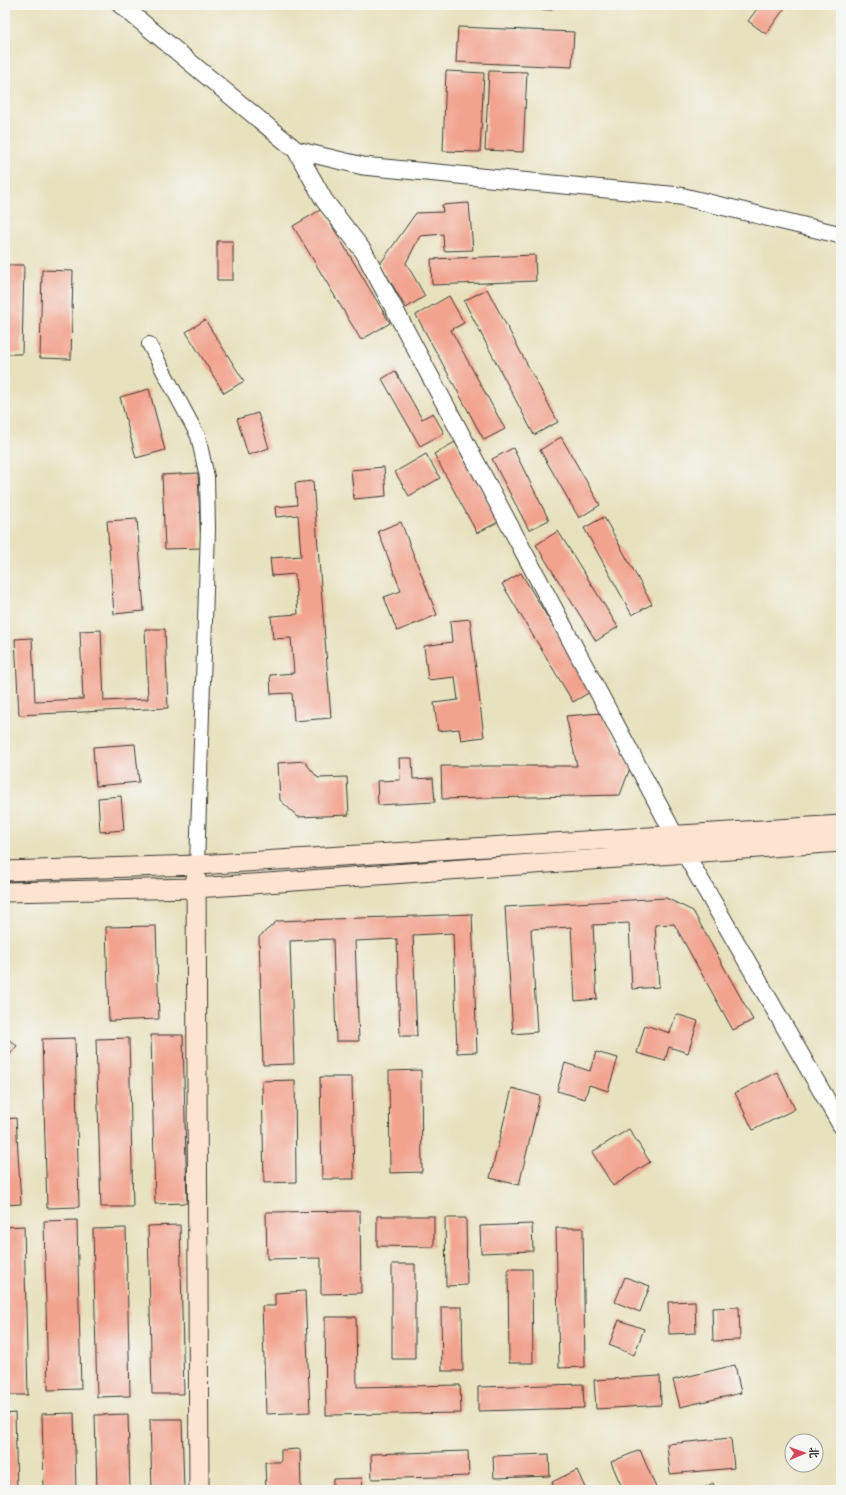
<svg xmlns="http://www.w3.org/2000/svg" width="846" height="1495" viewBox="0 0 846 1495" font-family="'Libre Caslon Text','Noto Serif SC',serif">
	<style>
		.building { fill: #f2a38e }
		.lines { fill: none; stroke-linecap: round; stroke-linejoin: round }
		.minor-casing { stroke: #3b3a34; stroke-width: 16 }
		.tertiary-casing { stroke: #3b3a34; stroke-width: 19 }
		.secondary-casing { stroke: #3b3a34; stroke-width: 21 }
		.minor { stroke: #fff; stroke-width: 14 }
		.tertiary { stroke: #fff; stroke-width: 17 }
		.secondary { stroke: #fde4d1; stroke-width: 19 }
	</style>
	<rect width="100%" height="100%" fill="#f6f6f2"/>
	<filter id="ink" filterUnits="userSpaceOnUse"><feTurbulence type="fractalNoise" baseFrequency=".025" numOctaves="2"/><feDisplacementMap in="SourceGraphic" scale="8" xChannelSelector="R" yChannelSelector="G"/><feConvolveMatrix kernelMatrix="1 2 1 2 8 2 1 2 1" color-interpolation-filters="sRGB"/></filter>
	<filter id="wash" filterUnits="userSpaceOnUse"><feTurbulence type="fractalNoise" baseFrequency=".012" numOctaves="4" result="noise"/><feDisplacementMap in="SourceGraphic" scale="16" xChannelSelector="R" yChannelSelector="G"/><feGaussianBlur stdDeviation="0.9" result="paint"/><feColorMatrix in="noise" values="0 0 0 0 0 0 0 0 0 0 0 0 0 0 0 0 0 1.4 0 .05"/><feComposite in="paint" operator="in"/></filter>
	<g filter="url(#wash)">
		<rect width="100%" height="100%" fill="#e8e1be"/>
		<g id="blocks">
			<path class="building" d="M 490,5 L 552,5 L 552,10 L 490,6 Z
				M 760,5 L 787,5 L 766,34 L 748,21 Z
				M 458,27 L 574,32 L 572,67 L 456,62 Z
				M 446,71 L 484,73 L 480,152 L 443,151 Z
				M 489,71 L 527,72 L 523,152 L 485,150 Z
				M 469,203 L 473,250 L 444,251 L 443,234 L 420,236 L 406,263 L 425,296 L 406,308 L 380,264 L 416,213 L 443,212 L 442,205 Z
				M 322,209 L 390,323 L 361,340 L 293,226 Z
				M 217,241 L 233,241 L 233,280 L 217,280 Z
				M 535,255 L 536,281 L 432,285 L 431,259 Z
				M 5,265 L 24,265 L 22,354 L 5,354 Z
				M 42,270 L 73,271 L 71,359 L 40,358 Z
				M 487,289 L 558,422 L 534,435 L 464,301 Z
				M 449,296 L 464,323 L 451,330 L 505,429 L 484,440 L 416,315 Z
				M 205,320 L 244,381 L 224,393 L 186,332 Z
				M 395,371 L 422,419 L 433,413 L 444,433 L 420,446 L 382,379 Z
				M 149,389 L 165,450 L 136,458 L 120,397 Z
				M 258,413 L 269,448 L 248,455 L 237,419 Z
				M 561,437 L 600,505 L 579,518 L 540,450 Z
				M 455,442 L 498,522 L 477,533 L 434,454 Z
				M 513,448 L 549,520 L 529,530 L 492,459 Z
				M 426,454 L 440,478 L 409,496 L 395,472 Z
				M 384,467 L 386,496 L 354,499 L 351,470 Z
				M 198,473 L 201,548 L 165,549 L 162,475 Z
				M 313,481 L 331,718 L 294,721 L 292,693 L 271,694 L 270,675 L 294,673 L 291,638 L 273,639 L 271,616 L 298,614 L 295,574 L 272,576 L 270,558 L 301,556 L 298,515 L 276,517 L 275,507 L 297,505 L 295,483 Z
				M 604,517 L 652,604 L 632,615 L 584,528 Z
				M 137,519 L 144,611 L 114,614 L 107,521 Z
				M 401,522 L 437,615 L 397,631 L 384,597 L 401,591 L 378,531 Z
				M 558,531 L 618,627 L 596,641 L 536,545 Z
				M 521,573 L 592,691 L 573,702 L 502,584 Z
				M 470,619 L 484,737 L 461,740 L 459,729 L 438,731 L 434,703 L 458,700 L 455,677 L 428,680 L 424,646 L 452,642 L 450,621 Z
				M 145,629 L 165,629 L 168,708 L 19,715 L 15,639 L 32,638 L 35,701 L 83,699 L 80,631 L 101,630 L 104,701 L 148,699 Z
				M 601,713 L 630,768 L 620,795 L 442,799 L 441,766 L 577,766 L 566,716 Z
				M 135,744 L 139,782 L 96,786 L 93,747 Z
				M 399,758 L 412,758 L 413,779 L 433,778 L 435,802 L 378,805 L 377,781 L 400,780 Z
				M 304,761 L 318,778 L 347,777 L 349,815 L 298,817 L 280,800 L 278,763 Z
				M 121,796 L 124,830 L 100,832 L 98,798 Z
				M 666,898 L 693,911 L 753,1020 L 733,1030 L 674,924 L 655,925 L 659,987 L 632,989 L 629,923 L 593,925 L 597,999 L 575,1001 L 571,927 L 531,929 L 537,1032 L 513,1034 L 505,907 Z
				M 472,914 L 477,1052 L 457,1053 L 453,933 L 413,935 L 417,1036 L 400,1036 L 397,939 L 355,941 L 359,1041 L 336,1041 L 333,939 L 290,941 L 294,1064 L 263,1065 L 259,937 L 277,921 Z
				M 156,926 L 159,1019 L 109,1021 L 106,927 Z
				M 676,1014 L 698,1021 L 688,1053 L 669,1047 L 665,1061 L 637,1053 L 645,1025 L 670,1033 Z
				M 151,1035 L 183,1035 L 187,1203 L 155,1204 Z
				M 5,1036 L 17,1046 L 5,1060 Z
				M 75,1038 L 79,1207 L 47,1208 L 42,1039 Z
				M 129,1038 L 133,1207 L 101,1207 L 96,1039 Z
				M 596,1052 L 618,1058 L 608,1091 L 589,1085 L 585,1099 L 557,1091 L 565,1063 L 590,1071 Z
				M 421,1070 L 422,1172 L 390,1173 L 389,1071 Z
				M 777,1072 L 795,1109 L 753,1130 L 735,1093 Z
				M 320,1077 L 352,1077 L 354,1179 L 322,1179 Z
				M 295,1080 L 296,1182 L 264,1183 L 262,1081 Z
				M 512,1088 L 540,1096 L 519,1185 L 490,1178 Z
				M 16,1118 L 21,1204 L 5,1205 L 5,1119 Z
				M 629,1129 L 650,1162 L 613,1186 L 592,1152 Z
				M 360,1211 L 361,1293 L 321,1294 L 321,1258 L 267,1259 L 266,1212 Z
				M 377,1216 L 434,1216 L 434,1247 L 377,1246 Z
				M 445,1218 L 466,1218 L 467,1285 L 446,1286 Z
				M 77,1220 L 81,1389 L 48,1390 L 44,1221 Z
				M 532,1224 L 533,1251 L 481,1253 L 480,1226 Z
				M 180,1225 L 184,1394 L 152,1394 L 148,1226 Z
				M 24,1226 L 28,1395 L 5,1395 L 5,1227 Z
				M 126,1228 L 130,1396 L 97,1397 L 93,1229 Z
				M 556,1228 L 583,1228 L 585,1367 L 559,1368 Z
				M 392,1264 L 415,1264 L 415,1359 L 392,1359 Z
				M 508,1269 L 532,1269 L 533,1363 L 509,1363 Z
				M 625,1277 L 650,1286 L 640,1312 L 615,1302 Z
				M 305,1291 L 310,1412 L 266,1414 L 262,1306 L 275,1306 L 275,1293 Z
				M 695,1301 L 696,1333 L 669,1334 L 668,1302 Z
				M 441,1307 L 462,1307 L 463,1371 L 442,1371 Z
				M 739,1307 L 740,1340 L 713,1341 L 712,1308 Z
				M 325,1317 L 356,1317 L 357,1387 L 460,1385 L 461,1413 L 326,1415 Z
				M 619,1320 L 644,1329 L 634,1355 L 609,1345 Z
				M 735,1365 L 741,1393 L 680,1407 L 673,1380 Z
				M 660,1376 L 661,1405 L 596,1409 L 594,1380 Z
				M 583,1384 L 584,1408 L 478,1411 L 478,1387 Z
				M 15,1413 L 17,1490 L 5,1490 L 5,1414 Z
				M 74,1413 L 76,1490 L 44,1490 L 42,1414 Z
				M 128,1414 L 130,1490 L 97,1490 L 95,1415 Z
				M 150,1419 L 182,1419 L 184,1490 L 152,1490 Z
				M 731,1438 L 734,1468 L 670,1474 L 667,1444 Z
				M 300,1449 L 301,1490 L 266,1490 L 265,1462 L 281,1462 L 281,1450 Z
				M 640,1450 L 657,1490 L 623,1490 L 611,1462 Z
				M 468,1451 L 469,1476 L 372,1479 L 371,1454 Z
				M 549,1454 L 550,1476 L 494,1478 L 493,1456 Z
				M 577,1470 L 586,1490 L 555,1490 L 552,1482 Z
				M 362,1478 L 363,1490 L 333,1490 L 333,1479 Z
				M 713,1483 L 716,1490 L 700,1490 Z"/>
		</g>
	</g>
	<g filter="url(#ink)">
		<use href="#blocks" fill-opacity="0" stroke="#3b3a34" stroke-width="1"/>
		<g class="lines">
			<g class="minor-casing">
				<path id="minor" d="M 149,344 L 198,436 L 207,477 L 208,529 L 197,865"/>
			</g>
			<g class="tertiary-casing">
				<path id="tertiary" d="M 121,5 L 296,150 L 324,200 L 364,252 L 675,836 L 841,1125
					M 296,150 L 363,166 L 680,196 L 841,235"/>
			</g>
			<g class="secondary-casing">
				<path id="secondary" d="M 5,871 L 197,865 L 841,825
					M 196,877 L 199,1490
					M 5,892 L 196,888 L 841,842"/>
			</g>
			<use href="#minor" class="minor"/>
			<use href="#tertiary" class="tertiary"/>
			<use href="#secondary" class="secondary"/>
		</g>
	</g>
	<rect width="846" height="1495" fill="none" stroke="#f6f6f2" stroke-width="20"/>
	<g transform="translate(804 1453) rotate(88)"><circle r="19" fill="#f6f6f2" stroke="#9f9f9c"/>
	<path d="M0-3L7 15L0 10L-7 15Z" fill="#d1495b"/>
	<text y="-6" font-size="11" font-weight="bold" text-anchor="middle" fill="#1c1c1c">北</text>
	</g>
</svg>
